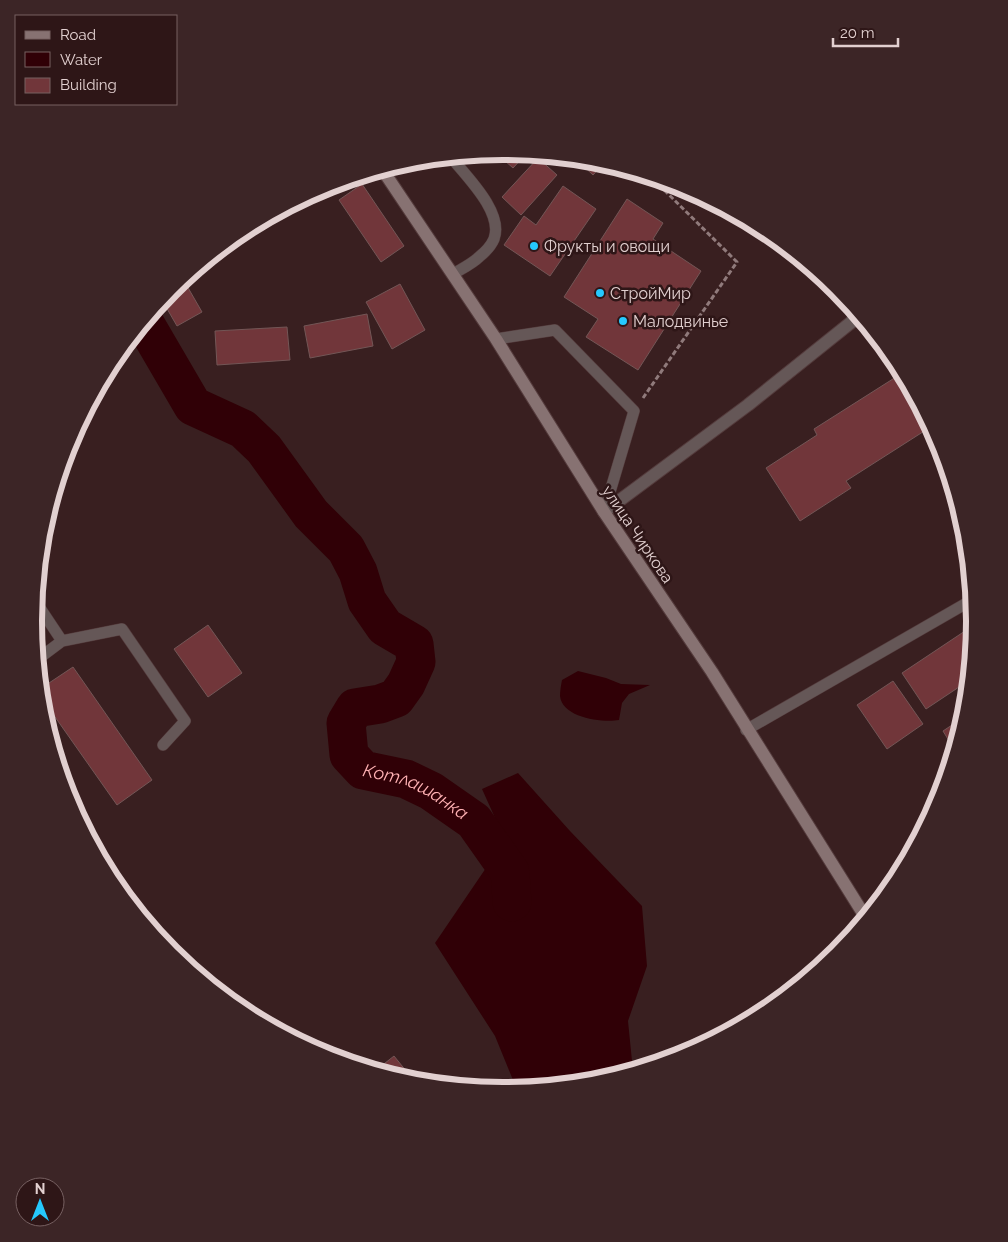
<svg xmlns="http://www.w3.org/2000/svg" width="1008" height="1242" viewBox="0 0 1008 1242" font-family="Raleway,sans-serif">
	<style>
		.water { fill: #300006 }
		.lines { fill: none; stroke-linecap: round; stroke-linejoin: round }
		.river { stroke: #300006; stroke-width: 39 }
		.building { fill: #71363a; stroke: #735656 }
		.service-casing { stroke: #543b3c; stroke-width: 12 }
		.minor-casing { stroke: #543b3c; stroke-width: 14 }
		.secondary-casing { stroke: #543b3c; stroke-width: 14 }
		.path { stroke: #907a7b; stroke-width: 3; stroke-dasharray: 5 2.5; stroke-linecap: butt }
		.service { stroke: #655757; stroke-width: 11 }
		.minor { stroke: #655757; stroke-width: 12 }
		.secondary { stroke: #877272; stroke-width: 12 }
		.poi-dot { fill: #25c9fe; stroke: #2e1617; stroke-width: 2 }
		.labels { text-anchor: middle; stroke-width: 5; stroke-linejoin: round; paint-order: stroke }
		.poi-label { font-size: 16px; fill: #e2d0d0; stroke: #2e1617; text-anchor: start }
		.street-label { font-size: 16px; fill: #e2d0d0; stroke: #2e1617 }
		.water-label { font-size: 18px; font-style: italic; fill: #ffb1b4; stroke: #2e1617 }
		.rim { fill: none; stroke: #e2d0d0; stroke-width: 6 }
	</style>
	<rect width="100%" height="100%" fill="#391f20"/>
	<path class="water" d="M 578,671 L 606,678 L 621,684 L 650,685 L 629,694 L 622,703 L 619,720 C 603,723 562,718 560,696 C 560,691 561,685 562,680 Z
		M 518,773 L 570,831 L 642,906 L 647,966 L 628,1021 L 633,1071 L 595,1082 L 521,1090 L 513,1080 L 495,1036 L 435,943 L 505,840 L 482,789 Z"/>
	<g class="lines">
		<path class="river" id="s1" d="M 144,322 L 193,406 L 243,429 L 264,449 L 311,514 L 346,549 L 358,572 L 367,601 L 385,627 L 414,644 L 416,662 L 406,684 L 396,698 L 380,704 L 355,708 L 346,723 L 349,755 L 363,770 L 406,779 L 431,791 L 474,821 L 510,872 L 512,902"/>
	</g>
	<path class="building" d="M 504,151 L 527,153 L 513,168 L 495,152 Z
		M 538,158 L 557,175 L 521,215 L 502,197 Z
		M 575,158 L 596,160 L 605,162 L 593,175 Z
		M 362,184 L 404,246 L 381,262 L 339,200 Z
		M 563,186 L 596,209 L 550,276 L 504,245 L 524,216 L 536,225 Z
		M 309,194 L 231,251 L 226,244 L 243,230 Z
		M 627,199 L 663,223 L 653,239 L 701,271 L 638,370 L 586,337 L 598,319 L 564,297 Z
		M 183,279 L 202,312 L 177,326 L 162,300 L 172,288 Z
		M 400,284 L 425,330 L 392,349 L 366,302 Z
		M 367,314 L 373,346 L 310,358 L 304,326 Z
		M 287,327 L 290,360 L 217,365 L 215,331 Z
		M 896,377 L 929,428 L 846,481 L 851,488 L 800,521 L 766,468 L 817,435 L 814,429 Z
		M 52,500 L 57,507 L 47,514 Z
		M 208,625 L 242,673 L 208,697 L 174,649 Z
		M 974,625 L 968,681 L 926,709 L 902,673 Z
		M 73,667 L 152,780 L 117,805 L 41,697 L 40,689 Z
		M 893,681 L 923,724 L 887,749 L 857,705 Z
		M 964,717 L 954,749 L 943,731 Z
		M 394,1056 L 415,1082 L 375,1071 Z"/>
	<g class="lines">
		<g class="service-casing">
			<path id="service" d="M 450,156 C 466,176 504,212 494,239 C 491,246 484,253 479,257 C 472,264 461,269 453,274
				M 496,339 L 555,330 L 634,411 L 604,512
				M 36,602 L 62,641 L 38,659
				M 62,641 L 122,629 L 185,721 L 163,745
				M 746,730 L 972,600"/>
		</g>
		<g class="minor-casing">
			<path id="minor" d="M 604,512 L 748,405 L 859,316"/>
		</g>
		<g class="secondary-casing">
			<path id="secondary" d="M 382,169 L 496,339 L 604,512 L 712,672 L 866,918"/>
		</g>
		<path class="path" d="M 643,398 L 737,262 L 650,176"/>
		<use href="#service" class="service"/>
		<use href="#minor" class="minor"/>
		<use href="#secondary" class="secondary"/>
	</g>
	<g class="poi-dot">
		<circle cx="534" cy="246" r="5"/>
		<circle cx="600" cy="293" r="5"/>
		<circle cx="623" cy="321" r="5"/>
	</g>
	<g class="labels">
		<g class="poi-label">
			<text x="544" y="252">Фрукты и овощи</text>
			<text x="610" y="299">СтройМир</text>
			<text x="633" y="327">Малодвинье</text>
		</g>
		<g class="street-label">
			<text transform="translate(638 534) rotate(56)" y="6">улица Чиркова</text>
		</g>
		<g class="water-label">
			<text dy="6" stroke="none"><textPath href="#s1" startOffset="662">Котлашанка</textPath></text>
		</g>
	</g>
	<path d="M0 0H1008V1242H0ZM503 160H505A461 461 0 0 1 966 621V621A461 461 0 0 1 505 1082H503A461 461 0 0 1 42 621V621A461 461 0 0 1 503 160Z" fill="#3c2526" fill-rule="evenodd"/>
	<path class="rim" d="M503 160H505A461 461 0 0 1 966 621V621A461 461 0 0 1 505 1082H503A461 461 0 0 1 42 621V621A461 461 0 0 1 503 160Z"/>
	<rect x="15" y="15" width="162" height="90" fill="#2e1617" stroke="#766061"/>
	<rect x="25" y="31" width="25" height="8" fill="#877272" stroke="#766061"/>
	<text x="60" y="40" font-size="15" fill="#e2d0d0">Road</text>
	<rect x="25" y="52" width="25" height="15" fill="#300006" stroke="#766061"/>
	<text x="60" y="65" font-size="15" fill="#e2d0d0">Water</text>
	<rect x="25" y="78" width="25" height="15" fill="#71363a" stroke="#766061"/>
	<text x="60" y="90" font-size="15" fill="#e2d0d0">Building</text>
	<g transform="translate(40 1202)"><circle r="24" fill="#2e1617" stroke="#766061"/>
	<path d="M0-4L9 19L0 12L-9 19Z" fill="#25c9fe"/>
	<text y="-8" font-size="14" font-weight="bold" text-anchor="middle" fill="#e2d0d0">N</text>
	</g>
	<path d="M833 38v8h65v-8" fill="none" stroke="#e2d0d0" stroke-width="2.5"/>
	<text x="840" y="38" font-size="15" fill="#e2d0d0" stroke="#2e1617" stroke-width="4" paint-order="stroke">20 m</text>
</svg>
